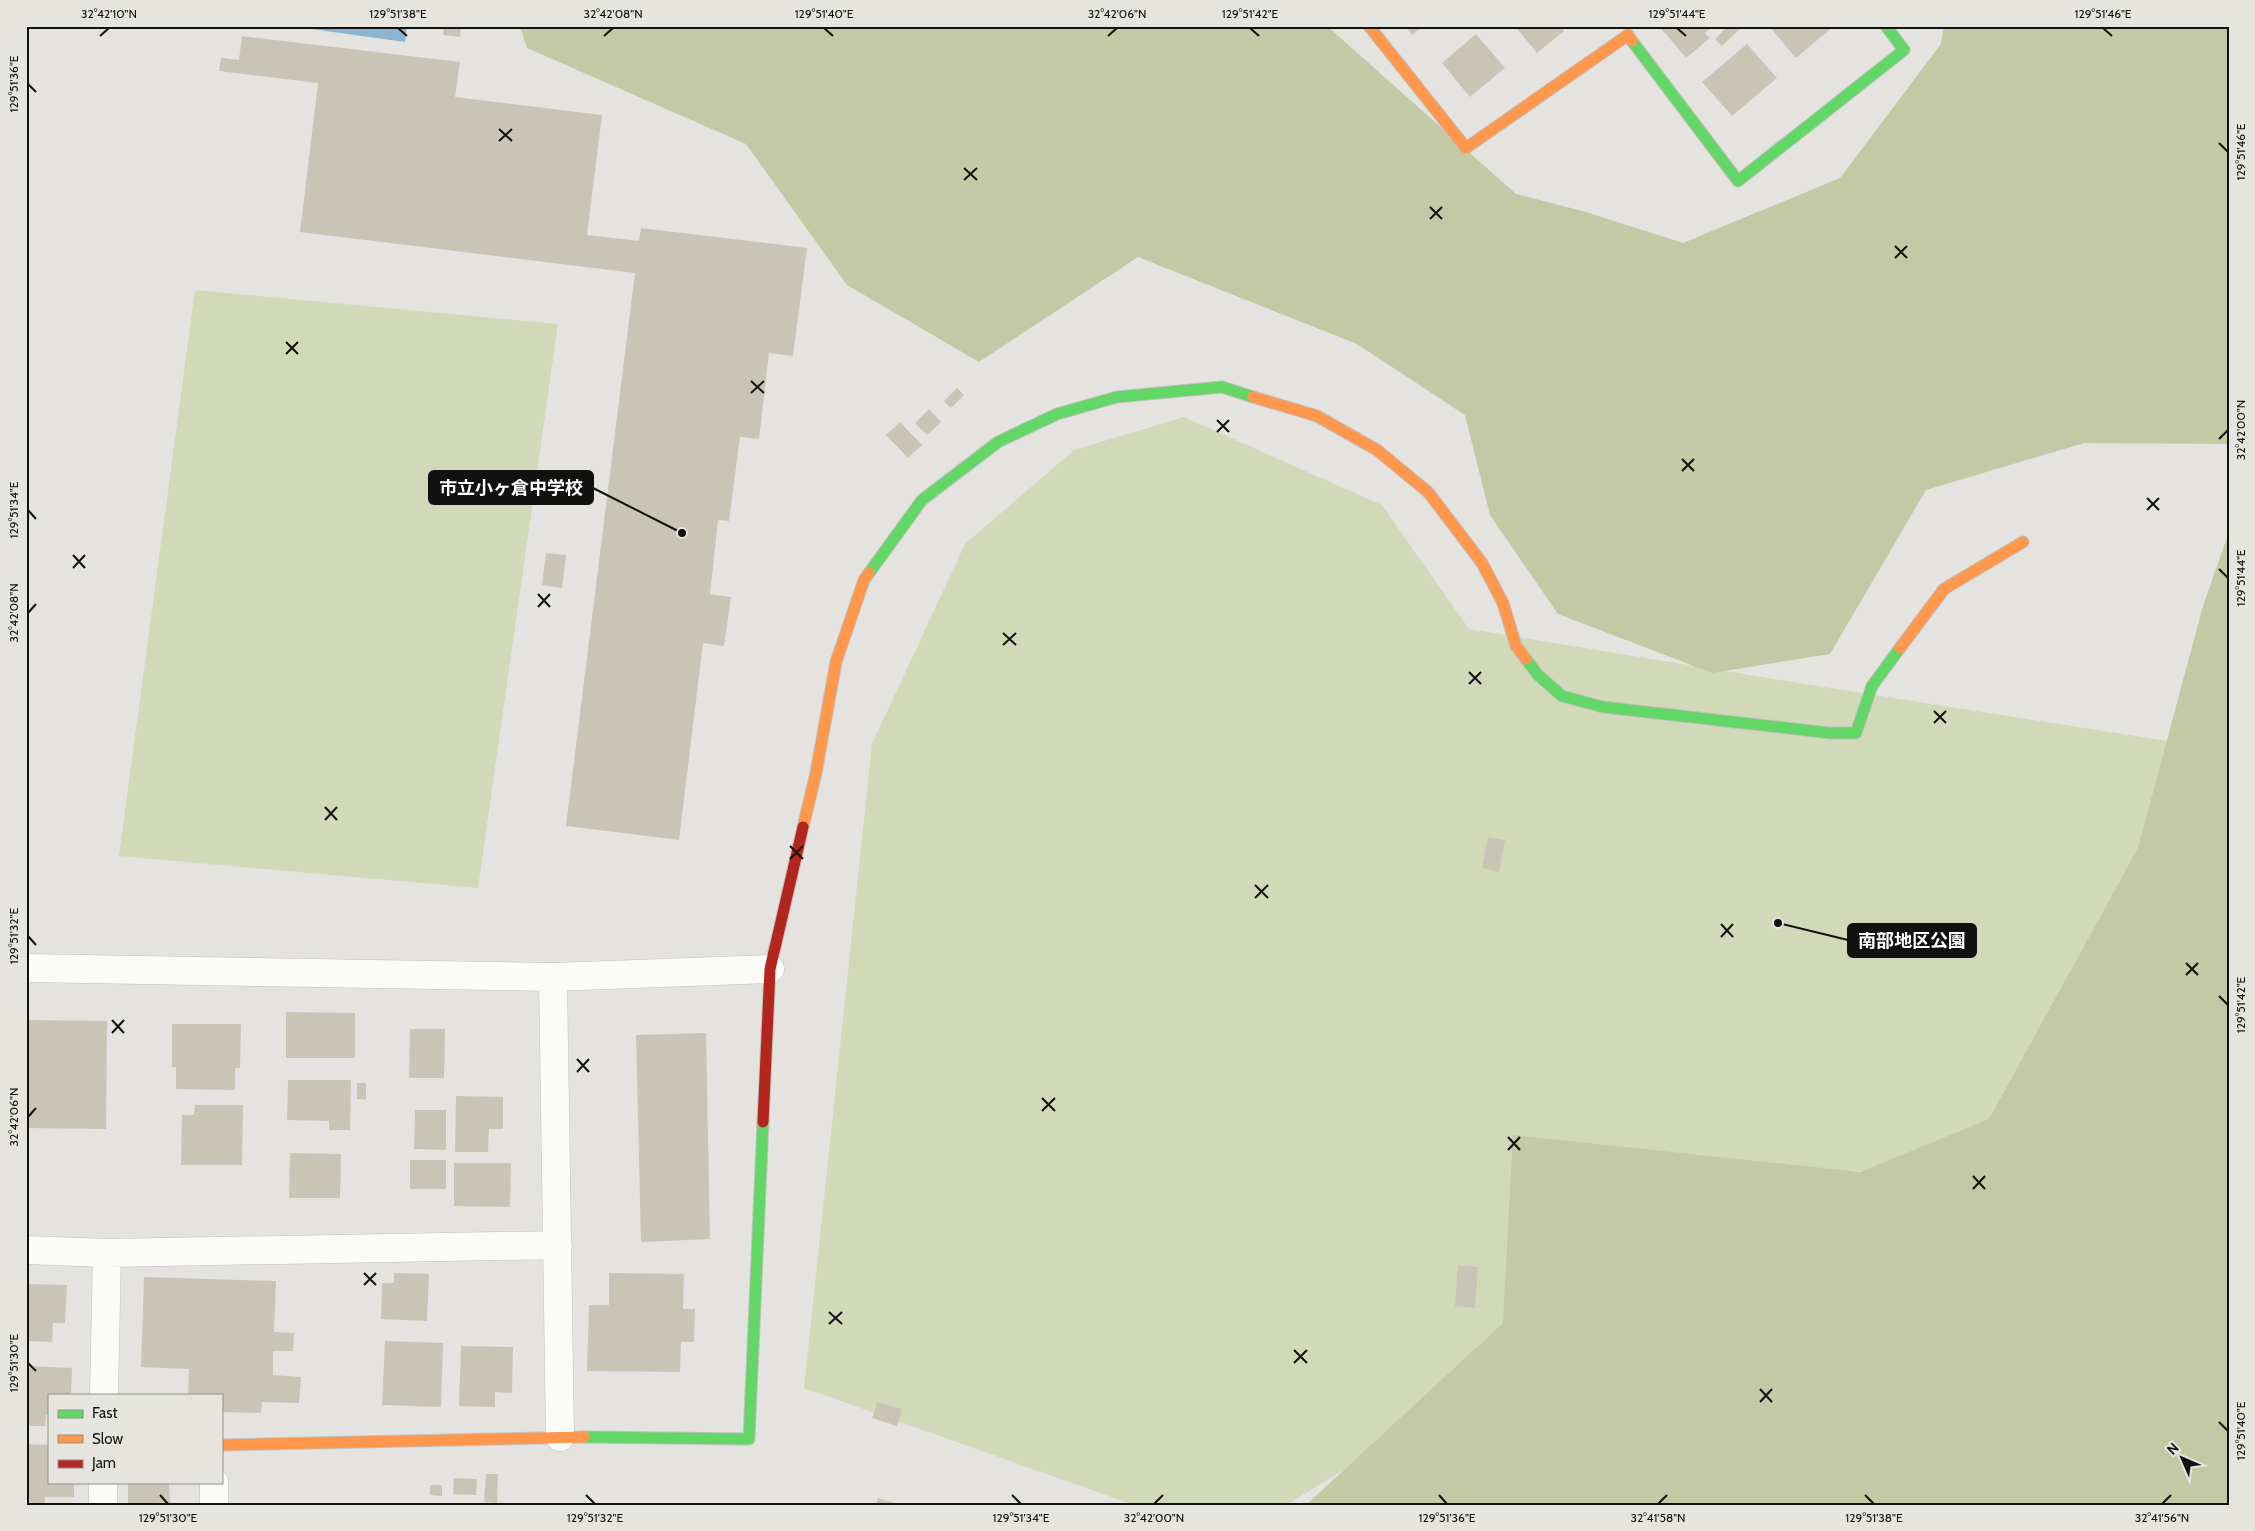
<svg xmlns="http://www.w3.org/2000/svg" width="2255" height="1531" viewBox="0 0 2255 1531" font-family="Cabin,'Noto Sans JP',sans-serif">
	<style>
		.green { fill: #d2d9b8 }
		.forest { fill: #c2c9a4 }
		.water { fill: #8bb4d0 }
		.building { fill: #c9c5b6 }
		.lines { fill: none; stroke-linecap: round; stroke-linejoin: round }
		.street-casing { stroke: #c1c0bd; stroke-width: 29 }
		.fast-casing { stroke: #c1c0bd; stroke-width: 13 }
		.slow-casing { stroke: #c1c0bd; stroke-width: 13 }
		.jam-casing { stroke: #c1c0bd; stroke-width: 13 }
		.street { stroke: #fbfbfa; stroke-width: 28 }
		.fast { stroke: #63d668; stroke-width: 11 }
		.slow { stroke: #ff974d; stroke-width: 11 }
		.jam { stroke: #b3261e; stroke-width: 11 }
		.ticks { fill: none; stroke: #11110f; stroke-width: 2 }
		.leader { fill: none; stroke: #11110f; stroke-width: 2 }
		.callout-dot { fill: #11110f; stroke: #e5e4de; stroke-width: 2 }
		.callout { fill: #11110f; stroke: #11110f; stroke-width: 2 }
		.callout-label { font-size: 18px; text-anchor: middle; font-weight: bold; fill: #fff }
		.neatline { fill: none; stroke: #11110f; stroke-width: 2 }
		.ticks-label { font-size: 12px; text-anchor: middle; fill: #11110f }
	</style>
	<rect width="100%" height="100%" fill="#e4e3df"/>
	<path class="green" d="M 195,290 L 558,324 L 478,888 L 119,856 Z
		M 1184,417 L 1382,505 L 1469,629 L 1817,686 L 2205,747 L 2182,909 L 1950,1164 L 1621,1190 L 1423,1422 L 1286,1505 L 1134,1505 L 804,1388 L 872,744 L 965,544 L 1074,450 Z"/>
	<path class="forest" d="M 520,26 L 1327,26 L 1516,194 L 1586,212 L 1683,243 L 1840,178 L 1941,44 L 1944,26 L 2229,26 L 2229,444 L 2084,443 L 1926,490 L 1830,654 L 1712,673 L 1558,614 L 1490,515 L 1465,415 L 1357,344 L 1138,257 L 979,362 L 847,285 L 746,144 L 527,48 Z
		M 2229,532 L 2229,1505 L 1306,1505 L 1503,1323 L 1513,1135 L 1860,1172 L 1989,1119 L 2138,848 L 2203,606 Z"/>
	<path class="water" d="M 290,26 L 407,26 L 405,42 Z"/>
	<path class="building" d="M 444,26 L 461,26 L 460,37 L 443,35 Z
		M 1405,26 L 1423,26 L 1412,35 Z
		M 1515,26 L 1560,26 L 1564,31 L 1537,53 Z
		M 1659,26 L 1713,26 L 1705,33 L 1710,38 L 1686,58 Z
		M 1728,26 L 1743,26 L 1722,46 L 1715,39 Z
		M 1769,26 L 1834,26 L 1796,58 Z
		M 1476,34 L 1505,68 L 1470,97 L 1442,63 Z
		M 242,36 L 460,62 L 455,97 L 602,115 L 587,235 L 639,241 L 641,228 L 807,248 L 793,356 L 769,353 L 759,439 L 740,437 L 729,521 L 718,520 L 710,594 L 731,597 L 724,646 L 703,643 L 679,840 L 566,826 L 635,273 L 300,232 L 318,83 L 219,71 L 221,58 L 239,60 Z
		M 1747,44 L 1777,78 L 1732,116 L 1702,82 Z
		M 957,388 L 964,395 L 951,408 L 944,401 Z
		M 929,409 L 941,422 L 927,435 L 915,423 Z
		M 900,422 L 922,445 L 908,458 L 886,435 Z
		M 546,553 L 566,555 L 562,588 L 542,585 Z
		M 1488,837 L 1505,840 L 1499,872 L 1482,868 Z
		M 286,1012 L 355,1013 L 355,1058 L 286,1058 Z
		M 26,1020 L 107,1021 L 106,1129 L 26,1128 Z
		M 172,1024 L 241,1024 L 240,1068 L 235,1068 L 235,1090 L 176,1089 L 176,1067 L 172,1067 Z
		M 410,1029 L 445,1029 L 444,1078 L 409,1078 Z
		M 706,1033 L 710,1239 L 641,1242 L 636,1035 Z
		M 288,1080 L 351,1080 L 350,1130 L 329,1130 L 329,1121 L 287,1120 Z
		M 357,1083 L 366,1083 L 366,1100 L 357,1099 Z
		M 456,1096 L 503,1097 L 503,1129 L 489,1129 L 488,1152 L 455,1152 Z
		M 195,1105 L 243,1105 L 242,1165 L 181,1165 L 182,1115 L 194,1115 Z
		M 415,1110 L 446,1110 L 446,1150 L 414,1149 Z
		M 290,1153 L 341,1154 L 340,1198 L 289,1198 Z
		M 410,1160 L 446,1160 L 446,1189 L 410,1189 Z
		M 454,1163 L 511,1163 L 510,1207 L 454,1206 Z
		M 1458,1265 L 1478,1267 L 1475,1308 L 1455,1306 Z
		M 394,1273 L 429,1274 L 427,1321 L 381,1319 L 382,1283 L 394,1283 Z
		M 609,1273 L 684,1274 L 683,1309 L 695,1309 L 694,1342 L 681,1342 L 680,1372 L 587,1371 L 589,1305 L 609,1305 Z
		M 144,1277 L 276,1281 L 274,1332 L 294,1333 L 293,1351 L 273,1351 L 273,1375 L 301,1377 L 299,1403 L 262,1402 L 261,1413 L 221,1412 L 221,1395 L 188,1395 L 189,1369 L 141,1367 Z
		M 26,1284 L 67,1285 L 65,1323 L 53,1323 L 52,1342 L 26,1341 Z
		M 385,1341 L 443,1343 L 441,1407 L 382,1405 Z
		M 461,1346 L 513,1347 L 512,1393 L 495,1392 L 495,1407 L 459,1406 Z
		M 26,1366 L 72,1368 L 71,1395 L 49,1395 L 49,1415 L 46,1415 L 45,1426 L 26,1426 Z
		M 877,1402 L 902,1409 L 897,1426 L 872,1418 Z
		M 26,1444 L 49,1445 L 49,1482 L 74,1482 L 74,1497 L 45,1497 L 45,1505 L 26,1505 Z
		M 486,1474 L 498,1474 L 497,1503 L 484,1502 Z
		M 454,1478 L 477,1479 L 476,1495 L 453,1494 Z
		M 128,1482 L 169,1482 L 170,1505 L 128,1505 Z
		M 430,1485 L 442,1485 L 442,1496 L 430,1495 Z
		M 878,1498 L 898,1504 L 898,1505 L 876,1505 Z"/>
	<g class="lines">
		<g class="street-casing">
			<path id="street" d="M 26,968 L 553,977 L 770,969
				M 553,977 L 560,1437
				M 26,1250 L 107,1253 L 104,1395
				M 107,1253 L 558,1245
				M 214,1482 L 214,1505
				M 103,1505 L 103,1482"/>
		</g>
		<g class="fast-casing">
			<path id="fast" d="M 1632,41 L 1738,181 L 1904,50 L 1886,26
				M 869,573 L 922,500 L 998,442 L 1057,414 L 1117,397 L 1222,387 L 1253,397
				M 1526,659 L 1538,675 L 1562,696 L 1603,707 L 1830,733 L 1856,733 L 1872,686 L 1900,648
				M 584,1437 L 749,1439 L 763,1122"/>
		</g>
		<g class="slow-casing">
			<path id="slow" d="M 1369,26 L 1466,148 L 1628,35 L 1632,41
				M 1253,397 L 1317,416 L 1377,450 L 1428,492 L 1482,563 L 1503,603 L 1516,646 L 1526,659
				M 1900,648 L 1944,589 L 2023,542
				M 803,827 L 816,773 L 836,662 L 864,580 L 869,573
				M 221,1445 L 584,1437"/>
		</g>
		<g class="jam-casing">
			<path id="jam" d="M 763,1122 L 770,969 L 803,827"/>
		</g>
		<use href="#street" class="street"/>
		<use href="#fast" class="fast"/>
		<use href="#slow" class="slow"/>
		<use href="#jam" class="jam"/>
	</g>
	<path class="ticks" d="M 398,28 L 407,36M 824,28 L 833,36M 1250,28 L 1259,36M 1677,28 L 1686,36M 2103,28 L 2112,36M 100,36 L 109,28M 604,36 L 613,28M 1108,36 L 1117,28M 28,84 L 36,92M 499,129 L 512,141M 499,141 L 512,129M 2219,143 L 2228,152M 964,168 L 977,180M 964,180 L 977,168M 1430,207 L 1442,219M 1430,219 L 1442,207M 1895,246 L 1907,258M 1895,258 L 1907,246M 286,342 L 298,354M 286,354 L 298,342M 751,381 L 764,393M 751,393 L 764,381M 1217,420 L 1229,432M 1217,432 L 1229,420M 2219,439 L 2228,430M 1682,459 L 1694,471M 1682,471 L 1694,459M 2147,498 L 2159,510M 28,510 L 36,519M 2147,510 L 2159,498M 73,555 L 85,568M 73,568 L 85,555M 2219,569 L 2228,578M 538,594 L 550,607M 538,607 L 550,594M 28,613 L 36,604M 1003,633 L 1016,645M 1003,645 L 1016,633M 1469,672 L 1481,684M 1469,684 L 1481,672M 1934,711 L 1946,723M 1934,723 L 1946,711M 325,807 L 337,820M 325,820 L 337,807M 790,846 L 803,859M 790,859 L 803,846M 1255,885 L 1268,898M 1255,898 L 1268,885M 1721,924 L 1733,937M 28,936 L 36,945M 1721,937 L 1733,924M 2186,963 L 2198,975M 2186,975 L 2198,963M 2219,996 L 2228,1005M 112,1020 L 124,1033M 112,1033 L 124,1020M 577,1059 L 589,1072M 577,1072 L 589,1059M 1042,1098 L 1055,1111M 1042,1111 L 1055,1098M 28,1117 L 36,1108M 1508,1137 L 1520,1150M 1508,1150 L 1520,1137M 1973,1176 L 1985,1189M 1973,1189 L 1985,1176M 364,1273 L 376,1285M 364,1285 L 376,1273M 829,1312 L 842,1324M 829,1324 L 842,1312M 1294,1350 L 1307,1363M 28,1363 L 36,1371M 1294,1363 L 1307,1350M 1760,1389 L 1772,1402M 1760,1402 L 1772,1389M 2219,1422 L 2228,1431M 160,1495 L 168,1504M 586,1495 L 595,1504M 1012,1495 L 1021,1504M 1439,1495 L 1447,1504M 1865,1495 L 1874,1504M 1154,1504 L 1163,1495M 1658,1504 L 1667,1495M 2162,1504 L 2171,1495"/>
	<path class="leader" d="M682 533L593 488M1778 923L1848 940"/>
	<g class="callout-dot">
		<circle cx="682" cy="533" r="5"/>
		<circle cx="1778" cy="923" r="5"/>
	</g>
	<g class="callout">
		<rect x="429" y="471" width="164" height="33" rx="5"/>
		<rect x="1848" y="924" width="128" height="33" rx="5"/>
	</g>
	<g class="callout-label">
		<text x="511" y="494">市立小ヶ倉中学校</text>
		<text x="1912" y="947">南部地区公園</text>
	</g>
	<rect width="2255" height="1531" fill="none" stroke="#e5e4de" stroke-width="55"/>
	<rect x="48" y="1394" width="175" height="90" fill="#e5e4de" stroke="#90908b"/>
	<rect x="58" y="1410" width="25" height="8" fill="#63d668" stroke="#90908b"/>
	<text x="92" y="1418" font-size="15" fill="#11110f">Fast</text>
	<rect x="58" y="1435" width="25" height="8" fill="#ff974d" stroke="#90908b"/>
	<text x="92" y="1444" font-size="15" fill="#11110f">Slow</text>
	<rect x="58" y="1460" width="25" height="8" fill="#b3261e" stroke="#90908b"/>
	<text x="92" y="1468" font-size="15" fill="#11110f">Jam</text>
	<g transform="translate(2182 1458) rotate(315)" stroke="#e5e4de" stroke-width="4" paint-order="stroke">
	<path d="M0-4L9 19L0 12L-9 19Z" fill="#11110f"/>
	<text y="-8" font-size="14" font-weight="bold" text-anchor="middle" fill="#11110f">N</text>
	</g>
	<rect x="28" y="28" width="2200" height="1476" class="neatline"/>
	<g class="ticks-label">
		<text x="109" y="18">32°42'10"N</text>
		<text x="398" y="18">129°51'38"E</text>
		<text x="613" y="18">32°42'08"N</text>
		<text x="824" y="18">129°51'40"E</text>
		<text x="1117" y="18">32°42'06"N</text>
		<text x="1250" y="18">129°51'42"E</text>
		<text x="1677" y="18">129°51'44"E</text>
		<text x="2103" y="18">129°51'46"E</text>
		<text transform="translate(14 84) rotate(-90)" y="4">129°51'36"E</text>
		<text transform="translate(2241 152) rotate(-90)" y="4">129°51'46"E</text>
		<text transform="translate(2241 430) rotate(-90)" y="4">32°42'00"N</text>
		<text transform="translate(14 510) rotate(-90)" y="4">129°51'34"E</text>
		<text transform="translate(2241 578) rotate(-90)" y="4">129°51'44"E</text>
		<text transform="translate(14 613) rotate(-90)" y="4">32°42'08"N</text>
		<text transform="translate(14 936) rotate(-90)" y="4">129°51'32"E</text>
		<text transform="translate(2241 1005) rotate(-90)" y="4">129°51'42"E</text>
		<text transform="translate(14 1117) rotate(-90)" y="4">32°42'06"N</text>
		<text transform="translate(14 1363) rotate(-90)" y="4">129°51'30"E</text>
		<text transform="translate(2241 1431) rotate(-90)" y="4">129°51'40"E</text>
		<text x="168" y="1522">129°51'30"E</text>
		<text x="595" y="1522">129°51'32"E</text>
		<text x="1021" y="1522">129°51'34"E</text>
		<text x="1154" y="1522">32°42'00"N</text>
		<text x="1447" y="1522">129°51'36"E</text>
		<text x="1658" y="1522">32°41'58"N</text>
		<text x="1874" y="1522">129°51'38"E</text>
		<text x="2162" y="1522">32°41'56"N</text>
	</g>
</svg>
